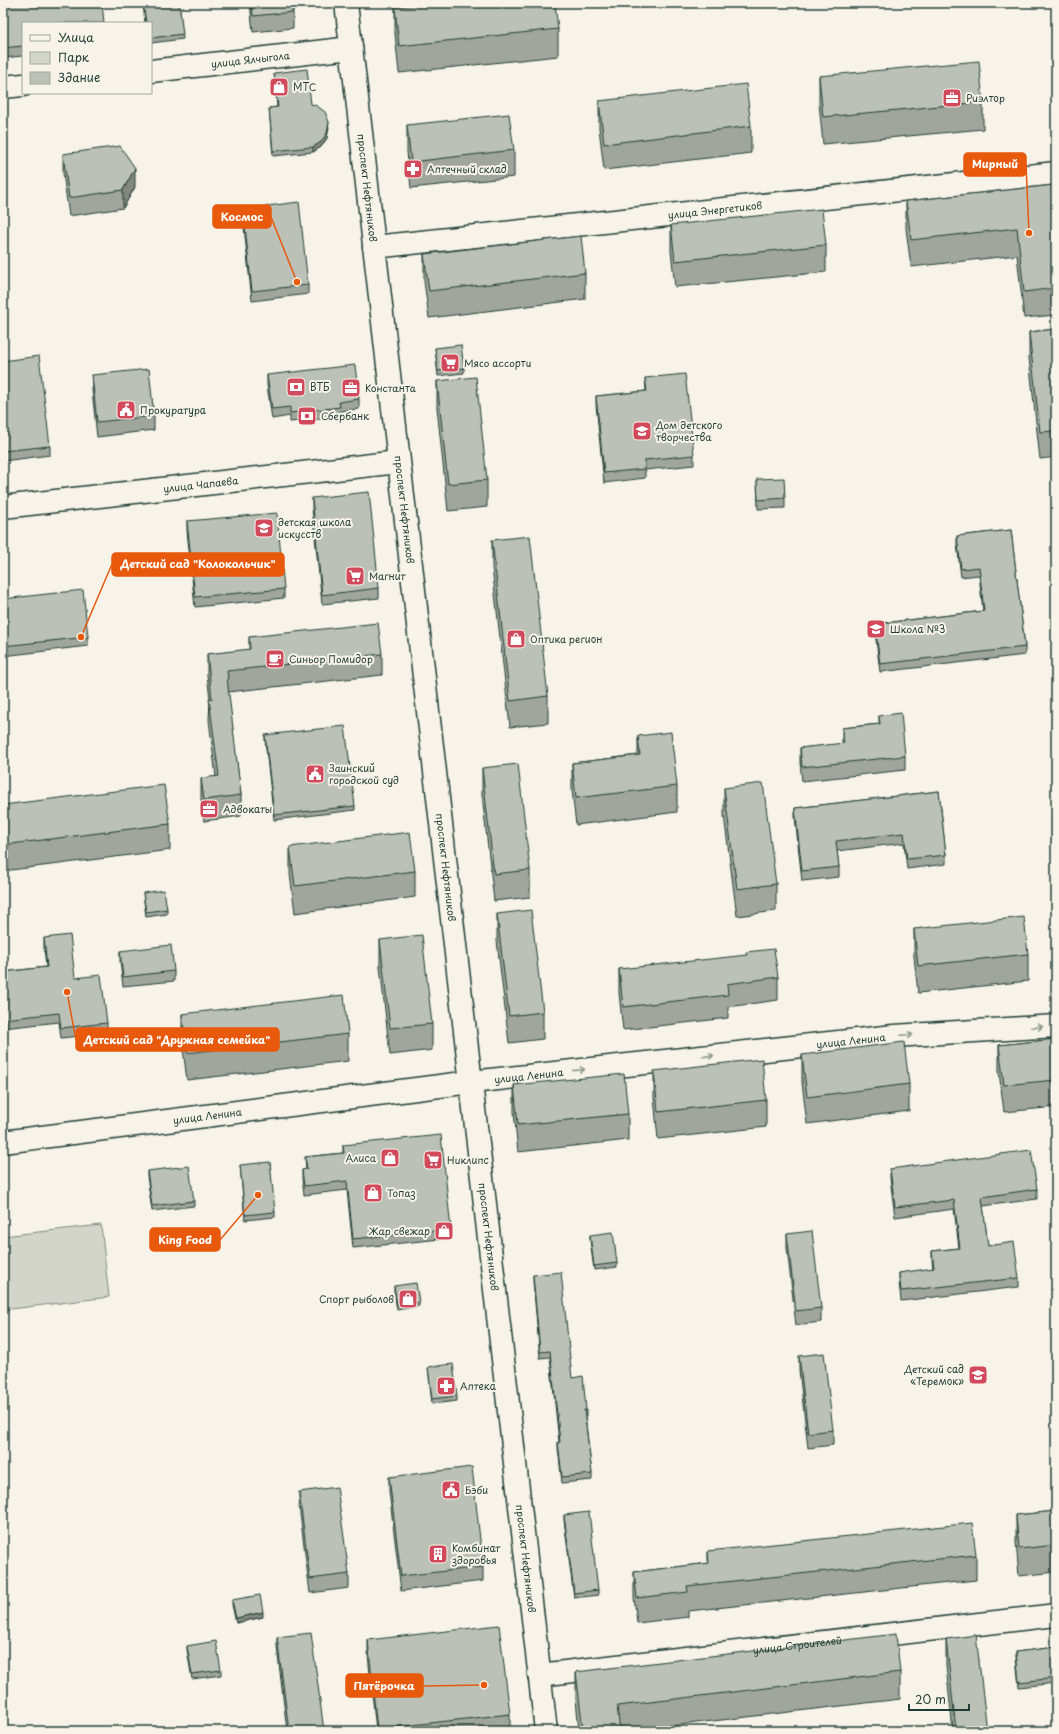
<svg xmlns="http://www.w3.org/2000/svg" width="1059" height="1734" viewBox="0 0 1059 1734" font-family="'Playpen Sans',sans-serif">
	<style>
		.green { fill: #d3d5ca; stroke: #79897f }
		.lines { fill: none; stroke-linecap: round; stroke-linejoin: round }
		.minor-casing { stroke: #1f3d34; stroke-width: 25 }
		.major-casing { stroke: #1f3d34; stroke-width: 25 }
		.minor { stroke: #f7f3e8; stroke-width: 22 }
		.major { stroke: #f7f3e8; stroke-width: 22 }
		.wall { fill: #a1a69d; stroke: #1f3d34 }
		.shaded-wall { fill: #83877f; stroke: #1f3d34 }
		.building { fill: #bbc1b6; stroke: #1f3d34 }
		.oneway { stroke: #8b988e }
		.labels { text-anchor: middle; stroke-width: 4; stroke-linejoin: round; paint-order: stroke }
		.street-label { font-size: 10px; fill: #1f3d34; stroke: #f7f3e8 }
		.poi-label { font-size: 10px; fill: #1f3d34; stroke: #f7f3e8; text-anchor: start }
		.leader { fill: none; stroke: #e8590c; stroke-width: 1.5 }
		.callout-dot { fill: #e8590c; stroke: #f7f3e8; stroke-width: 1.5 }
		.callout { fill: #e8590c; stroke: #e8590c; stroke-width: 1.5 }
		.callout-label { font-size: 11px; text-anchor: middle; font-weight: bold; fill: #fff }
	</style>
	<rect width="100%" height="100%" fill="#f7f3e8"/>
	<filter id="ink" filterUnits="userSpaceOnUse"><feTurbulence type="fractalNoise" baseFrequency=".025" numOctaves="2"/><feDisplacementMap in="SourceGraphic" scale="8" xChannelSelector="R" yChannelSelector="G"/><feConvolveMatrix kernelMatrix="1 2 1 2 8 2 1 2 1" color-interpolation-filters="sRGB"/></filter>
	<g filter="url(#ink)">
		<path class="green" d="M 101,1225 L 109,1297 L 3,1310 L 3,1236 Z"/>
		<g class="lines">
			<g class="minor-casing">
				<g id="minor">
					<path id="s1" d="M 151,71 L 351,48"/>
					<path d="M 3,87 L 23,85"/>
					<path id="s2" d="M 374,247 L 1056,173"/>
					<path id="s3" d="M 3,507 L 398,462"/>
					<path id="s4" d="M 3,1142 L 471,1082 L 894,1036 L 1056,1026"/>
					<path id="s5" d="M 539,1675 L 1056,1615"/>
				</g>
			</g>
			<g class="major-casing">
				<g id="major">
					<path id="s6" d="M 346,3 L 546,1731"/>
				</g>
			</g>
			<use href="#minor" class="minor"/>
			<use href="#major" class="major"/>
		</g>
		<path class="wall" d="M 3,3 L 23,23 L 23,56 L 3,58 Z
			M 143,3 L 179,3 L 183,39 L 151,43 L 151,23 L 145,23 Z
			M 250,3 L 292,3 L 293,12 L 293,28 L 253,32 Z
			M 395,7 L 558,29 L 558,56 L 399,73 L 395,34 Z
			M 274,73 L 311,104 L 329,127 L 327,138 L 321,147 L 313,152 L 273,156 L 269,108 L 277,107 Z
			M 819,76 L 983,102 L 983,129 L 823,144 L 819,103 Z
			M 599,101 L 751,126 L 751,153 L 604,170 L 599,128 Z
			M 407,125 L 514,150 L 514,177 L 411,188 L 407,152 Z
			M 63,154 L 135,187 L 123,208 L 69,216 L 63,173 Z
			M 906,201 L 1056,204 L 1056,315 L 1024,318 L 1017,255 L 911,267 L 906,228 Z
			M 243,209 L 308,285 L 308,294 L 252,301 L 243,218 Z
			M 671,225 L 826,245 L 826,272 L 675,287 L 671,251 Z
			M 424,254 L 585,273 L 585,299 L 429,318 L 424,281 Z
			M 1056,329 L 1056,457 L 1040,459 L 1029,358 L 1029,332 Z
			M 435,348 L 464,368 L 464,373 L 438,376 Z
			M 3,361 L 50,446 L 50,455 L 3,461 Z
			M 92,375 L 154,416 L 154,430 L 97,437 L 92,390 Z
			M 267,375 L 359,399 L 359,409 L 340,411 L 340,417 L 290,422 L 290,416 L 272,419 L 267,385 Z
			M 645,378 L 694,455 L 694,465 L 645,470 L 645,478 L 604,483 L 596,405 L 596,396 L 646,391 Z
			M 437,381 L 487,480 L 487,507 L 448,511 L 437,408 Z
			M 757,479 L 785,498 L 785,508 L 758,509 Z
			M 312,498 L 379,588 L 379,598 L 322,604 L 312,508 Z
			M 187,521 L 284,589 L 284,598 L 195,607 L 187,531 Z
			M 1011,530 L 1025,647 L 1025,655 L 880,672 L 875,632 L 875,624 L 983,611 L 979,575 L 961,577 L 957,544 L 957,536 Z
			M 492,540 L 548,696 L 548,723 L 510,727 L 492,567 Z
			M 3,599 L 88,637 L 88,646 L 3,656 Z
			M 249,637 L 382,654 L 382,675 L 228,692 L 241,795 L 241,816 L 204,821 L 201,799 L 201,778 L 216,777 L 209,720 L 210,699 L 207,675 L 207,654 L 249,650 Z
			M 879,716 L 905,756 L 905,770 L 802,781 L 800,762 L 800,748 L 842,744 L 842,728 L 879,724 Z
			M 265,735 L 355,806 L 355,810 L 274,820 L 265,740 Z
			M 638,736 L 677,786 L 677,812 L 576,825 L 572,790 L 572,763 L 638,755 Z
			M 482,768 L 530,870 L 530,897 L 494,901 L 482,795 Z
			M 724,788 L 776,884 L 776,911 L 737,916 L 724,815 Z
			M 939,791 L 946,855 L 946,864 L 907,869 L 904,843 L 837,851 L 839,867 L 839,877 L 802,881 L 795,817 L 795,808 Z
			M 3,805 L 170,824 L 170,850 L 3,871 Z
			M 290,847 L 415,871 L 415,897 L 295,913 L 290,874 Z
			M 143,893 L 167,909 L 167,914 L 146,917 Z
			M 497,914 L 543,1012 L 543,1039 L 509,1043 L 497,941 Z
			M 914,929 L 1028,954 L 1028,981 L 918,993 L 914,956 Z
			M 44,938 L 75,978 L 107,1023 L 107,1033 L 61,1038 L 59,1022 L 3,1028 L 3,972 L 46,967 L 44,948 Z
			M 380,940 L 432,1024 L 432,1050 L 390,1055 L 380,966 Z
			M 120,951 L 174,971 L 174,981 L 123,986 L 120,961 Z
			M 619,969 L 778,977 L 778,1000 L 728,1007 L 728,1018 L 623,1030 L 619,993 Z
			M 182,1014 L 348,1034 L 348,1061 L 187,1080 L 182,1041 Z
			M 1056,1039 L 1056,1107 L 1004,1112 L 999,1072 L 999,1045 Z
			M 802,1055 L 909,1084 L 909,1111 L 807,1124 L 802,1082 Z
			M 654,1071 L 766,1100 L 766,1127 L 658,1139 L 654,1098 Z
			M 514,1085 L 628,1114 L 628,1140 L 518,1152 L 514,1112 Z
			M 343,1145 L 451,1229 L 451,1238 L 353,1248 L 347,1190 L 304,1195 L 302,1179 L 302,1170 L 306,1170 L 305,1157 L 343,1153 Z
			M 240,1165 L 275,1212 L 275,1217 L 245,1220 Z
			M 890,1169 L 1037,1189 L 1037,1199 L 983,1206 L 988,1246 L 1019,1278 L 1019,1287 L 901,1301 L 899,1282 L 899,1273 L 933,1269 L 932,1261 L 932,1251 L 959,1248 L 954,1209 L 895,1217 L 890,1178 Z
			M 147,1171 L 194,1201 L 194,1206 L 152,1211 L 147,1176 Z
			M 787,1234 L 821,1308 L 821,1322 L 796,1325 L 787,1248 Z
			M 590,1235 L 617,1263 L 617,1267 L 594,1270 L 590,1240 Z
			M 533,1275 L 572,1378 L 586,1410 L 586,1416 L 585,1416 L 592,1474 L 592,1480 L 562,1483 L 558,1448 L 558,1442 L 559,1442 L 550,1357 L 540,1358 L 533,1281 Z
			M 394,1286 L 419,1302 L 419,1306 L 397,1310 L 394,1291 Z
			M 799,1356 L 833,1430 L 833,1445 L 808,1448 L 799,1370 Z
			M 428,1367 L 457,1396 L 457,1401 L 432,1404 Z
			M 389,1477 L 483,1567 L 483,1581 L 401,1591 L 389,1491 Z
			M 299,1492 L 349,1574 L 349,1588 L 310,1593 L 299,1506 Z
			M 1056,1511 L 1056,1572 L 1019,1576 L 1016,1542 L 1016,1515 Z
			M 564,1515 L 598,1590 L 598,1595 L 574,1598 L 564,1520 Z
			M 708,1551 L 976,1555 L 976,1580 L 688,1611 L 688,1617 L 637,1623 L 634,1597 L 634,1572 L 708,1563 Z
			M 232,1600 L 263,1617 L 236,1623 L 232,1605 Z
			M 277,1637 L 324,1731 L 287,1731 L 277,1647 Z
			M 946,1639 L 987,1731 L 953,1731 L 946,1666 Z
			M 368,1640 L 510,1714 L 510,1728 L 482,1731 L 376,1731 L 368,1655 Z
			M 187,1646 L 221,1670 L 221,1675 L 192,1679 L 187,1650 Z
			M 1056,1647 L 1056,1683 L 1019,1687 L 1016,1657 L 1016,1652 Z
			M 576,1672 L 900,1672 L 900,1699 L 628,1731 L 579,1731 L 576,1699 Z"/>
		<path class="shaded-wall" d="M 329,122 L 327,138 L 321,147 L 313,152 L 313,147 Z
			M 135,168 L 135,187 L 123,208 L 123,190 Z
			M 263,1612 L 263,1617 L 236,1623 L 236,1618 Z"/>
		<path class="building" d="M 3,3 L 102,3 L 104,23 L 23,23 L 23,46 L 3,48 Z
			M 143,3 L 179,3 L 183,34 L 151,38 L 151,23 L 146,23 Z
			M 252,3 L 292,3 L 293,12 L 253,16 Z
			M 434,3 L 555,3 L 558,29 L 399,46 L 395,7 Z
			M 979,61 L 983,102 L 823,117 L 819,76 Z
			M 307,69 L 311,104 L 317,106 L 325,112 L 329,122 L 327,133 L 321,142 L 313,147 L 273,151 L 269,108 L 278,107 L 274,73 Z
			M 746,84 L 751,126 L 604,144 L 599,101 Z
			M 509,114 L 514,150 L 411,162 L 407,125 Z
			M 120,146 L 135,168 L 123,190 L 69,198 L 63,154 Z
			M 1054,185 L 1056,204 L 1056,288 L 1024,292 L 1017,228 L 911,240 L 906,201 Z
			M 299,202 L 308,285 L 252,291 L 243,209 Z
			M 822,209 L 826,245 L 675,261 L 671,225 Z
			M 581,236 L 585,273 L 429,291 L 424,254 Z
			M 1056,329 L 1056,431 L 1040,432 L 1029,332 Z
			M 461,345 L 464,368 L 438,371 L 435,348 Z
			M 39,356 L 50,446 L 3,451 L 3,361 Z
			M 355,365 L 359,399 L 339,402 L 340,407 L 290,413 L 290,407 L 272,409 L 267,375 Z
			M 149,369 L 154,416 L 97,422 L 92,375 Z
			M 685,374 L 694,455 L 645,460 L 645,469 L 604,473 L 596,396 L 647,391 L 645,378 Z
			M 476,377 L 487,480 L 448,484 L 437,381 Z
			M 784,478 L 785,498 L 758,500 L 757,479 Z
			M 369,492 L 379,588 L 322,595 L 312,498 Z
			M 277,513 L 284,589 L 195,597 L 187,521 Z
			M 1011,530 L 1025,647 L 880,664 L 875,624 L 984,611 L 979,567 L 961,569 L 957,536 Z
			M 530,536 L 548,696 L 510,701 L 492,540 Z
			M 83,590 L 88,637 L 3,646 L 3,599 Z
			M 378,623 L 382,654 L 227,671 L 228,678 L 227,678 L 241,795 L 204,800 L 201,778 L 219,776 L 209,699 L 212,699 L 207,654 L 250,649 L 249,637 Z
			M 901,713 L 905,756 L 802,767 L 800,748 L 844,743 L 842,728 L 880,724 L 879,716 Z
			M 345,726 L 355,806 L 274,815 L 265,735 Z
			M 671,732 L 677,786 L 576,798 L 572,763 L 640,755 L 638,736 Z
			M 518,764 L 530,870 L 494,874 L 482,768 Z
			M 763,783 L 776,884 L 737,889 L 724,788 Z
			M 164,785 L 170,824 L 3,845 L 3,805 Z
			M 939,791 L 946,855 L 907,859 L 904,833 L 836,841 L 839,867 L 802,871 L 795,808 Z
			M 410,832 L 415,871 L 295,886 L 290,847 Z
			M 164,890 L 167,909 L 146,912 L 143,893 Z
			M 531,910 L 543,1012 L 509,1016 L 497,914 Z
			M 1024,917 L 1028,954 L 918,966 L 914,929 Z
			M 70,935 L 75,978 L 101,975 L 107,1023 L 61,1028 L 59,1013 L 3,1019 L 3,972 L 47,967 L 44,938 Z
			M 422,935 L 432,1024 L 390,1028 L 380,940 Z
			M 171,945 L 174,971 L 123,977 L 120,951 Z
			M 774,949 L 778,977 L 727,984 L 728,995 L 623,1007 L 619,969 L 747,955 L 746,952 Z
			M 344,995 L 348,1034 L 187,1053 L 182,1014 Z
			M 1056,1039 L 1056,1080 L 1004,1085 L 999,1045 Z
			M 904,1042 L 909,1084 L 807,1097 L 802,1055 Z
			M 762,1059 L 766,1100 L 658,1112 L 654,1071 Z
			M 624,1074 L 628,1114 L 518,1125 L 514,1085 Z
			M 441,1135 L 451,1229 L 353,1239 L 347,1181 L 304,1186 L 302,1170 L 307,1169 L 305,1157 L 344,1153 L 343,1145 Z
			M 1031,1150 L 1037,1189 L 982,1197 L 988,1246 L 1014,1242 L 1019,1278 L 901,1291 L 899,1273 L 934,1268 L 932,1251 L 960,1248 L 954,1200 L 895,1207 L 890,1169 Z
			M 270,1162 L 275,1212 L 245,1215 L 240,1165 Z
			M 189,1166 L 194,1201 L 152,1206 L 147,1171 Z
			M 812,1231 L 821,1308 L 796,1311 L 787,1234 Z
			M 613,1232 L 617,1263 L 594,1266 L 590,1235 Z
			M 561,1272 L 572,1378 L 583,1376 L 586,1410 L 584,1410 L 592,1474 L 562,1477 L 558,1442 L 560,1442 L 550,1351 L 540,1352 L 533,1275 Z
			M 416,1283 L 419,1302 L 397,1305 L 394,1286 Z
			M 824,1353 L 833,1430 L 808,1433 L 799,1356 Z
			M 453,1364 L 457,1396 L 432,1399 L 428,1367 Z
			M 472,1467 L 483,1567 L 401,1576 L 389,1477 Z
			M 337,1487 L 349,1574 L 310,1579 L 299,1492 Z
			M 1056,1511 L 1056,1545 L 1019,1549 L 1016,1515 Z
			M 589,1512 L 598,1590 L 574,1593 L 564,1515 Z
			M 972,1523 L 976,1555 L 687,1586 L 688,1592 L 637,1598 L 634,1572 L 709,1563 L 708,1551 Z
			M 260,1595 L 263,1612 L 236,1618 L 232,1600 Z
			M 499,1625 L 510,1714 L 377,1729 L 368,1640 Z
			M 311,1633 L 324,1731 L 289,1731 L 277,1637 Z
			M 896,1634 L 900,1672 L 617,1706 L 620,1731 L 583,1731 L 576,1672 Z
			M 976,1635 L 987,1731 L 956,1731 L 946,1639 Z
			M 216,1641 L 221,1670 L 192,1674 L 187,1646 Z
			M 1056,1647 L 1056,1678 L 1019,1682 L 1016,1652 Z"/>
		<defs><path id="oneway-shaft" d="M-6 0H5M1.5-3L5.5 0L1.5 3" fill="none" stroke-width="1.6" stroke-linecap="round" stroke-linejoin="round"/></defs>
		<g class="oneway">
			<use href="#oneway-shaft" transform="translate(1037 1027) rotate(-3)"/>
			<use href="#oneway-shaft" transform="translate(907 1035) rotate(-3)"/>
			<use href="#oneway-shaft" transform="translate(708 1056) rotate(-6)"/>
			<use href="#oneway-shaft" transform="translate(579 1070) rotate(-6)"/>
		</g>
	</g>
	<defs>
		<g id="shop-square" transform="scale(1)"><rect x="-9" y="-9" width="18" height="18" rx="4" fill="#d1495b" stroke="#f7f3e8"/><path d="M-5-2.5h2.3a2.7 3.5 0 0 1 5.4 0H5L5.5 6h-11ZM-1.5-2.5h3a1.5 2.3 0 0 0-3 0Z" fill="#fff"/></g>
		<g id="office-square" transform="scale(1)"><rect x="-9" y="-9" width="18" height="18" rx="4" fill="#d1495b" stroke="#f7f3e8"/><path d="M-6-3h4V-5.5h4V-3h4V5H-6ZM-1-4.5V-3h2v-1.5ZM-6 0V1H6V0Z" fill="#fff"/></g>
		<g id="pharmacy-square" transform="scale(1)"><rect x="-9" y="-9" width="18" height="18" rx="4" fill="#d1495b" stroke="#f7f3e8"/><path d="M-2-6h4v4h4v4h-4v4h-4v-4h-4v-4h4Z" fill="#fff"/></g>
		<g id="supermarket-square" transform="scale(1)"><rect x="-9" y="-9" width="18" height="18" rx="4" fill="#d1495b" stroke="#f7f3e8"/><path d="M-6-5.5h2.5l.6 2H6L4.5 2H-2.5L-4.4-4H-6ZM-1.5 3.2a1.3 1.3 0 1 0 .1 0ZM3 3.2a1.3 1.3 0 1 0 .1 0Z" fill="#fff"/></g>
		<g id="bank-square" transform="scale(1)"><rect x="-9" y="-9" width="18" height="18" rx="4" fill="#d1495b" stroke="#f7f3e8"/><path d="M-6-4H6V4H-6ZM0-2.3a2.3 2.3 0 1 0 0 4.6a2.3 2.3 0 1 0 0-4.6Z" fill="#fff"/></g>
		<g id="civic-square" transform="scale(1)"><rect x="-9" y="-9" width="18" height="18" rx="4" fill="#d1495b" stroke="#f7f3e8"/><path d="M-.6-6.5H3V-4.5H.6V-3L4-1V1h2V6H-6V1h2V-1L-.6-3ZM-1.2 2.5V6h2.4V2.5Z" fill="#fff"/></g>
		<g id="school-square" transform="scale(1)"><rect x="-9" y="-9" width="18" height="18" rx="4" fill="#d1495b" stroke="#f7f3e8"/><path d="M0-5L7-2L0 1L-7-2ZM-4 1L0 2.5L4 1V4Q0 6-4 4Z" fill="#fff"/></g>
		<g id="cafe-square" transform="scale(1)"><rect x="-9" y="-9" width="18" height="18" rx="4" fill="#d1495b" stroke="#f7f3e8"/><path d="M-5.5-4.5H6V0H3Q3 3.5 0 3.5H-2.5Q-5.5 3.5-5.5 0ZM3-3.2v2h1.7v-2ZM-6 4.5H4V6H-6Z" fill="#fff"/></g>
		<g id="building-square" transform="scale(1)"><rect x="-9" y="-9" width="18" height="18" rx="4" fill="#d1495b" stroke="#f7f3e8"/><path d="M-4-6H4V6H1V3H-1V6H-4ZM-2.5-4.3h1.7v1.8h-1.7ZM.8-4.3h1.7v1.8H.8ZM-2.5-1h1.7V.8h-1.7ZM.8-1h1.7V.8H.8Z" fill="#fff"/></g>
	</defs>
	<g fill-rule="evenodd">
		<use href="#shop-square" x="279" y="87"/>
		<use href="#office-square" x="952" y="98"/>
		<use href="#pharmacy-square" x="413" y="169"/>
		<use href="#supermarket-square" x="450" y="363"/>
		<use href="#bank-square" x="296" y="387"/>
		<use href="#office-square" x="351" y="388"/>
		<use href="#civic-square" x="126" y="410"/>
		<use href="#bank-square" x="307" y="416"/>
		<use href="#school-square" x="642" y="431"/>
		<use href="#school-square" x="264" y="528"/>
		<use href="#supermarket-square" x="355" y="576"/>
		<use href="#school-square" x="876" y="629"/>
		<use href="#shop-square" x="516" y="639"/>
		<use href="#cafe-square" x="275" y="659"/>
		<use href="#civic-square" x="315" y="774"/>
		<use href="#office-square" x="209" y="809"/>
		<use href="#shop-square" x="390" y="1158"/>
		<use href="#supermarket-square" x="433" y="1160"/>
		<use href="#shop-square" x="373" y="1193"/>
		<use href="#shop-square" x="444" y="1231"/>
		<use href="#shop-square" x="408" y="1299"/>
		<use href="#school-square" x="978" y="1375"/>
		<use href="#pharmacy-square" x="446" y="1386"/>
		<use href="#civic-square" x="451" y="1490"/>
		<use href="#building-square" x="438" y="1554"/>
	</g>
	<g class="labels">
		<g class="street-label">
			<text dy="4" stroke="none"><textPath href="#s1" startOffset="100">улица Ялчыгола</textPath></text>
			<text dy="4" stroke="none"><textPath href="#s6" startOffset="186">проспект Нефтяников</textPath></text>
			<text dy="4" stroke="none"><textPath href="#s2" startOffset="343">улица Энергетиков</textPath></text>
			<text dy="4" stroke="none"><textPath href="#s3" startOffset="199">улица Чапаева</textPath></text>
			<text dy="4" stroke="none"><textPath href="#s6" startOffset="510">проспект Нефтяников</textPath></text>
			<text dy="4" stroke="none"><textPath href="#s6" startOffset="870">проспект Нефтяников</textPath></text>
			<text dy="4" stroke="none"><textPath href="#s4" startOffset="854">улица Ленина</textPath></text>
			<text dy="4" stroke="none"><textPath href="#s4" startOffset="530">улица Ленина</textPath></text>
			<text dy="4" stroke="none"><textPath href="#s4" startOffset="206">улица Ленина</textPath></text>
			<text dy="4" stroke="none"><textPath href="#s6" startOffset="1242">проспект Нефтяников</textPath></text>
			<text dy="4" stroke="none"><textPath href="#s6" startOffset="1566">проспект Нефтяников</textPath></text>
			<text dy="4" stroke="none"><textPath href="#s5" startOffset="260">улица Строителей</textPath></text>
		</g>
		<g class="poi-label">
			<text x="293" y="91">МТС</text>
			<text x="966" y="102">Риэлтор</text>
			<text x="427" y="173">Аптечный склад</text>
			<text x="464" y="367">Мясо ассорти</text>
			<text x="310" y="391">ВТБ</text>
			<text x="365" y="392">Константа</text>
			<text x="140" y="414">Прокуратура</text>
			<text x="321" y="420">Сбербанк</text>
			<text x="656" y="429">Дом детского<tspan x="656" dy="12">творчества</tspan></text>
			<text x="278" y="526">детская школа<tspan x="278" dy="12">искусств</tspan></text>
			<text x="369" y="580">Магнит</text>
			<text x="890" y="633">Школа №3</text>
			<text x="530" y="643">Оптика регион</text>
			<text x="289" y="663">Синьор Помидор</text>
			<text x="329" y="772">Заинский<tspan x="329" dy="12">городской суд</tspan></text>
			<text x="223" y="813">Адвокаты</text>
			<text x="376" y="1162" text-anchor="end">Алиса</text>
			<text x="447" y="1164">Никлипс</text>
			<text x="387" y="1197">Топаз</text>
			<text x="430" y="1235" text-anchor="end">Жар свежар</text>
			<text x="394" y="1303" text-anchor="end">Спорт рыболов</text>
			<text x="964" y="1373" text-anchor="end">Детский сад<tspan x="964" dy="12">«Теремок»</tspan></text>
			<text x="460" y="1390">Аптека</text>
			<text x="465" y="1494">Бэби</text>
			<text x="452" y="1552">Комбинат<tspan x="452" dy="12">здоровья</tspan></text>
		</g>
	</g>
	<path class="leader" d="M1029 233L1026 164M297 282L271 217M81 637L112 564M67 992L76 1040M258 1195L220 1240M484 1685L423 1686"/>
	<g class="callout-dot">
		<circle cx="1029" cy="233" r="4"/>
		<circle cx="297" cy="282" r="4"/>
		<circle cx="81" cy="637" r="4"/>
		<circle cx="67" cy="992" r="4"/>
		<circle cx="258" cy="1195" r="4"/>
		<circle cx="484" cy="1685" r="4"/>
	</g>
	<g class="callout">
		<rect x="964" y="153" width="62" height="23" rx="4"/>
		<rect x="213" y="205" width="58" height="23" rx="4"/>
		<rect x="112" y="553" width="172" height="23" rx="4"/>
		<rect x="76" y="1028" width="203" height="23" rx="4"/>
		<rect x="150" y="1228" width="70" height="23" rx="4"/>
		<rect x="346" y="1674" width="77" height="23" rx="4"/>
	</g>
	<g class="callout-label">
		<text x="995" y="168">Мирный</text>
		<text x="242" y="221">Космос</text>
		<text x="198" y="568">Детский сад "Колокольчик"</text>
		<text x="177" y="1044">Детский сад "Дружная семейка"</text>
		<text x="185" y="1244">King Food</text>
		<text x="384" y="1690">Пятёрочка</text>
	</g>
	<rect width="1059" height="1734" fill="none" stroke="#f7f3e8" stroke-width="16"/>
	<rect x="8" y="8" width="1043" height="1718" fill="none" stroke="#1f3d34" stroke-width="1.5" filter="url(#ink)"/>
	<rect x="22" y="22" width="130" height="72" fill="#f7f3e8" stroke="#a1aaa0"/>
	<rect x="30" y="35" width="20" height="6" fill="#f7f3e8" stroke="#a1aaa0"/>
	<text x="58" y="42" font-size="12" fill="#1f3d34">Улица</text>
	<rect x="30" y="52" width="20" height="12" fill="#d3d5ca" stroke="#a1aaa0"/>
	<text x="58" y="62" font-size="12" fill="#1f3d34">Парк</text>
	<rect x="30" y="72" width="20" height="12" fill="#bbc1b6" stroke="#a1aaa0"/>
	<text x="58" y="82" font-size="12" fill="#1f3d34">Здание</text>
	<path d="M909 1704v6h60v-6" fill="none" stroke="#1f3d34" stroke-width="2"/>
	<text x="915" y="1704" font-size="12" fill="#1f3d34" stroke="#f7f3e8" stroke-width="3" paint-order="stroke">20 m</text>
</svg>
